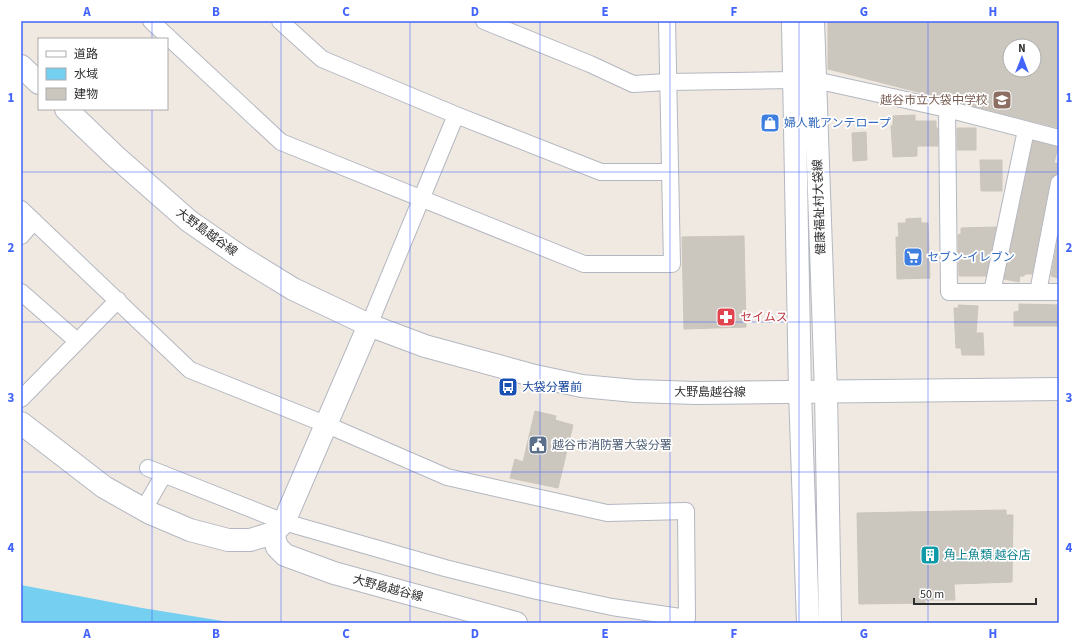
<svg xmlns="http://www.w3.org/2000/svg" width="1080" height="644" viewBox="0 0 1080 644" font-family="'Source Sans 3','Noto Sans JP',sans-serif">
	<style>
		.water { fill: #75cff0 }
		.building { fill: #cbc7bf; stroke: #cbc5ba; fill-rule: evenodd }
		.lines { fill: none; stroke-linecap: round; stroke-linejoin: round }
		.street-casing { stroke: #b4b7c1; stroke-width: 18 }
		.secondary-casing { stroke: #b4b7c1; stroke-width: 24 }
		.street { stroke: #fff; stroke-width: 16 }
		.secondary { stroke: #fff; stroke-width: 22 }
		.grid { fill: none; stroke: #4264fb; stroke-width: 1; stroke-opacity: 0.55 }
		.labels { text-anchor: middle; stroke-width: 3.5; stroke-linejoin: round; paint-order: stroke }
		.education-label { font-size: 12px; fill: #785e54; stroke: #fff; text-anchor: end }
		.shop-label { font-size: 12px; fill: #366cbe; stroke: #fff; text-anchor: start }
		.street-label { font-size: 12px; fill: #2e2e2e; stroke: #fff }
		.health-label { font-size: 12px; fill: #be3a42; stroke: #fff; text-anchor: start }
		.transit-label { font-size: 12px; fill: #164399; stroke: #fff; text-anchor: start }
		.service-label { font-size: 12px; fill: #4e5e75; stroke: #fff; text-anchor: start }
		.culture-label { font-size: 12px; fill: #0d838f; stroke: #fff; text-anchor: start }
		.neatline { fill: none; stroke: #4264fb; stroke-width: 1.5 }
		.grid-label { font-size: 13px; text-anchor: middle; font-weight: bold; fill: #4264fb }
	</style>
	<rect width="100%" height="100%" fill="#efe9e1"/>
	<path class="water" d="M 21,585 L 142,608 L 235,623 L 21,623 Z"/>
	<path class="building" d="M 828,21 L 1059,21 L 1059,128 L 828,69 ZM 1010,46 L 1034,46 L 1034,70 L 1010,70 Z
		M 915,115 L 915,121 L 936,121 L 936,128 L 938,128 L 938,146 L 917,146 L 917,156 L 893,157 L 891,126 L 893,125 L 893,116 Z
		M 957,128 L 976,128 L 976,150 L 957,150 Z
		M 866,132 L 867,160 L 853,161 L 852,133 Z
		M 1033,141 L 1058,147 L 1054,163 L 1059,164 L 1059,174 L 1052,177 L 1050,181 L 1032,274 L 1025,274 L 1024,276 L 1020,276 L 1019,282 L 1004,279 Z
		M 980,160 L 1002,160 L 1002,191 L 981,191 Z
		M 921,218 L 921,223 L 928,223 L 930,278 L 897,279 L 896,237 L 899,237 L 898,223 L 906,223 L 906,219 Z
		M 996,227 L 986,276 L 959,276 L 958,235 L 961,234 L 961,228 Z
		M 1059,233 L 1059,278 L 1051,276 Z
		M 744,236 L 746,327 L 684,329 L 682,237 Z
		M 1019,304 L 1059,305 L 1059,326 L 1014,326 L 1014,312 L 1019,311 Z
		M 958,305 L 978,306 L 976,333 L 983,333 L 984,355 L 962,355 L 961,348 L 956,348 L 954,308 L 959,308 Z
		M 535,411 L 556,416 L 555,420 L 573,425 L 558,488 L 510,478 L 515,459 L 523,462 Z
		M 1006,510 L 1006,515 L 1013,515 L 1012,582 L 954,584 L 955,600 L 925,600 L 925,603 L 859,604 L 857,513 Z"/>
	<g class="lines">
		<g class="street-casing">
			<path id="street" d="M 151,21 L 281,142 L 584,264 L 672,264 L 667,21
				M 280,21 L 322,59 L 456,115 L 601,172 L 670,172
				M 484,21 L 590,64 L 633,84 L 668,82 L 794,80
				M 815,80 L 947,109 L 1059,138
				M 947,109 L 949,292 L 1059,292
				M 21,209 L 190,370 L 325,424 L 447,477 L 607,513 L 686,511 L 687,618 L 612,607 L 537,591 L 445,568 L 284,522 L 148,468
				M 21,236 L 34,221
				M 21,292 L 77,341
				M 992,292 L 1026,130
				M 1038,292 L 1059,183
				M 369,325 L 456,115
				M 21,399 L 118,300
				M 144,509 L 164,474"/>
		</g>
		<g class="secondary-casing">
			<path id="secondary" d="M 793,21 L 800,392 L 808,623
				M 813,21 L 826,392 L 830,623
				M 21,66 L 39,83
				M 66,109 L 115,156 L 189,221 L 241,257 L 293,289 L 369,325 L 425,346 L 535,376 L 582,386 L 635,391 L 696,393 L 1059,389
				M 21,423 L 104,487 L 150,513 L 190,530 L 228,540 L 250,540 L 273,533 L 284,522 L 369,325
				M 273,533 L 277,547 L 285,555 L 334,573 L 516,623"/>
		</g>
		<use href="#street" class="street"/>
		<use href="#secondary" class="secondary"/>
	</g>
	<path class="grid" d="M 152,21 L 152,39M 281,21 L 281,623M 410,21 L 410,623M 540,21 L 540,623M 670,21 L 670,623M 799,21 L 799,623M 928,21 L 928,623M 152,109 L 152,623M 21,172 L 1059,172M 21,322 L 1059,322M 21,472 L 1059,472"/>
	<defs>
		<g id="school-square" transform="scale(1)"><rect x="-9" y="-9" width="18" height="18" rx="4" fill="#8d6e63" stroke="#fff"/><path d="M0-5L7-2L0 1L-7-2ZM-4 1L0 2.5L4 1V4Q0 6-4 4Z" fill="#fff"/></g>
		<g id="shop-square" transform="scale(1)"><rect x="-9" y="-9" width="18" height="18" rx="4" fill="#3f7fe0" stroke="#fff"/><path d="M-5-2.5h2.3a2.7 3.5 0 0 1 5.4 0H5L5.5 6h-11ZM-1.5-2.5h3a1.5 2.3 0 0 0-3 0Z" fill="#fff"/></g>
		<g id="supermarket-square" transform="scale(1)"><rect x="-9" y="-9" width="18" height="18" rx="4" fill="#3f7fe0" stroke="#fff"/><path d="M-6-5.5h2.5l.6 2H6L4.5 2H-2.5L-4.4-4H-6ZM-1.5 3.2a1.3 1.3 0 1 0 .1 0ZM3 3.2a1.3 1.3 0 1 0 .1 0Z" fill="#fff"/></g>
		<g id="pharmacy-square" transform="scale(1)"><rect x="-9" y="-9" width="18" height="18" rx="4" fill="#e0444e" stroke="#fff"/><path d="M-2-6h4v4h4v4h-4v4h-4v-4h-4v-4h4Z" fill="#fff"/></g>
		<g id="bus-square" transform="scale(1)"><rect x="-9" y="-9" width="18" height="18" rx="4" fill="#1a4fb4" stroke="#fff"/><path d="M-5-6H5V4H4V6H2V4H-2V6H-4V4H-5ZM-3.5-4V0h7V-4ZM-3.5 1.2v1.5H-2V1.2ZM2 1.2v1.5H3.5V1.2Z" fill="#fff"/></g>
		<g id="civic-square" transform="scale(1)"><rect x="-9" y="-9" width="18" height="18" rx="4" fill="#5c6f8a" stroke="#fff"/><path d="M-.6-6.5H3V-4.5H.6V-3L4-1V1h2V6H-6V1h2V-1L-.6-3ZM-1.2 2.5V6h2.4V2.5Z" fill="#fff"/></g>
		<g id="building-square" transform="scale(1)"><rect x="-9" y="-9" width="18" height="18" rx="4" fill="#0f9aa8" stroke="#fff"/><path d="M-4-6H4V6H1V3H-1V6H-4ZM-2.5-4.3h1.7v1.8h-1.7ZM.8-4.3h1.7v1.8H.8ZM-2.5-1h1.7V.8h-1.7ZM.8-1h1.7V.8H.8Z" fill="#fff"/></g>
	</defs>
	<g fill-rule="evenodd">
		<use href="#school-square" x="1002" y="100"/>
		<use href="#shop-square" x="770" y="123"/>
		<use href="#supermarket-square" x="913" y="257"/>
		<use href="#pharmacy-square" x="726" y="317"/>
		<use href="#bus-square" x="508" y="387"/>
		<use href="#civic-square" x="538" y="445"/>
		<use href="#building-square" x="930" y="555"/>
	</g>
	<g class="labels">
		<g class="education-label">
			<text x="988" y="104">越谷市立大袋中学校</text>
		</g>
		<g class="shop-label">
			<text x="784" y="127">婦人靴アンテロープ</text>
			<text x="927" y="261">セブン-イレブン</text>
		</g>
		<g class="street-label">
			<text transform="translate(819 207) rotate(-92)" y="4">健康福祉村大袋線</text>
			<text transform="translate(207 232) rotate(36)" y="4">大野島越谷線</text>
			<text x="710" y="396">大野島越谷線</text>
			<text transform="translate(388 588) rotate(15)" y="4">大野島越谷線</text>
		</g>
		<g class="health-label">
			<text x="740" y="321">セイムス</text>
		</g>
		<g class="transit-label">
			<text x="522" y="391">大袋分署前</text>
		</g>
		<g class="service-label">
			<text x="552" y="449">越谷市消防署大袋分署</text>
		</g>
		<g class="culture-label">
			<text x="944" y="559">角上魚類 越谷店</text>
		</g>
	</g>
	<rect width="1080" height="644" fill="none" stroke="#ffffff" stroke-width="44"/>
	<rect x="38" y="38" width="130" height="72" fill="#ffffff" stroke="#ababab"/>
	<rect x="46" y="51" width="20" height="6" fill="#ffffff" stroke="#ababab"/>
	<text x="74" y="58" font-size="12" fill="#2e2e2e">道路</text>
	<rect x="46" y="68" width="20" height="12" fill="#75cff0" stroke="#ababab"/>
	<text x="74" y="78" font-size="12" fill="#2e2e2e">水域</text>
	<rect x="46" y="88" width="20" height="12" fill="#cbc7bf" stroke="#ababab"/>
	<text x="74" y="98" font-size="12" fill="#2e2e2e">建物</text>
	<g transform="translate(1022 58)"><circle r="19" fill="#ffffff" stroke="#ababab"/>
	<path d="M0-3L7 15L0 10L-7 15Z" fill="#4264fb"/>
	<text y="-6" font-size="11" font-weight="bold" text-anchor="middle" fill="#2e2e2e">N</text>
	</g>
	<path d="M914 598v6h122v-6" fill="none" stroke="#2e2e2e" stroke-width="2"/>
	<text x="920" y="598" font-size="12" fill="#2e2e2e" stroke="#ffffff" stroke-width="3" paint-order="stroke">50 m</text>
	<rect x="22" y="22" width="1036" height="600" class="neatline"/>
	<g class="grid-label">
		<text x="87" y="16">A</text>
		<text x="216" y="16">B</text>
		<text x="346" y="16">C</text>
		<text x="475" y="16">D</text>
		<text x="605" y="16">E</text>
		<text x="734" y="16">F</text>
		<text x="864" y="16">G</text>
		<text x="993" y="16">H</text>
		<text x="11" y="102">1</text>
		<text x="1069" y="102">1</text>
		<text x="11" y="252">2</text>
		<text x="1069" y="252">2</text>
		<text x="11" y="402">3</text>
		<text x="1069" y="402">3</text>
		<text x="11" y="552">4</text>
		<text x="1069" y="552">4</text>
		<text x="87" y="638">A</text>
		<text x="216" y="638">B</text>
		<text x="346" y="638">C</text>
		<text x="475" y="638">D</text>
		<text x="605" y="638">E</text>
		<text x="734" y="638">F</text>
		<text x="864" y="638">G</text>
		<text x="993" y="638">H</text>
	</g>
</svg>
